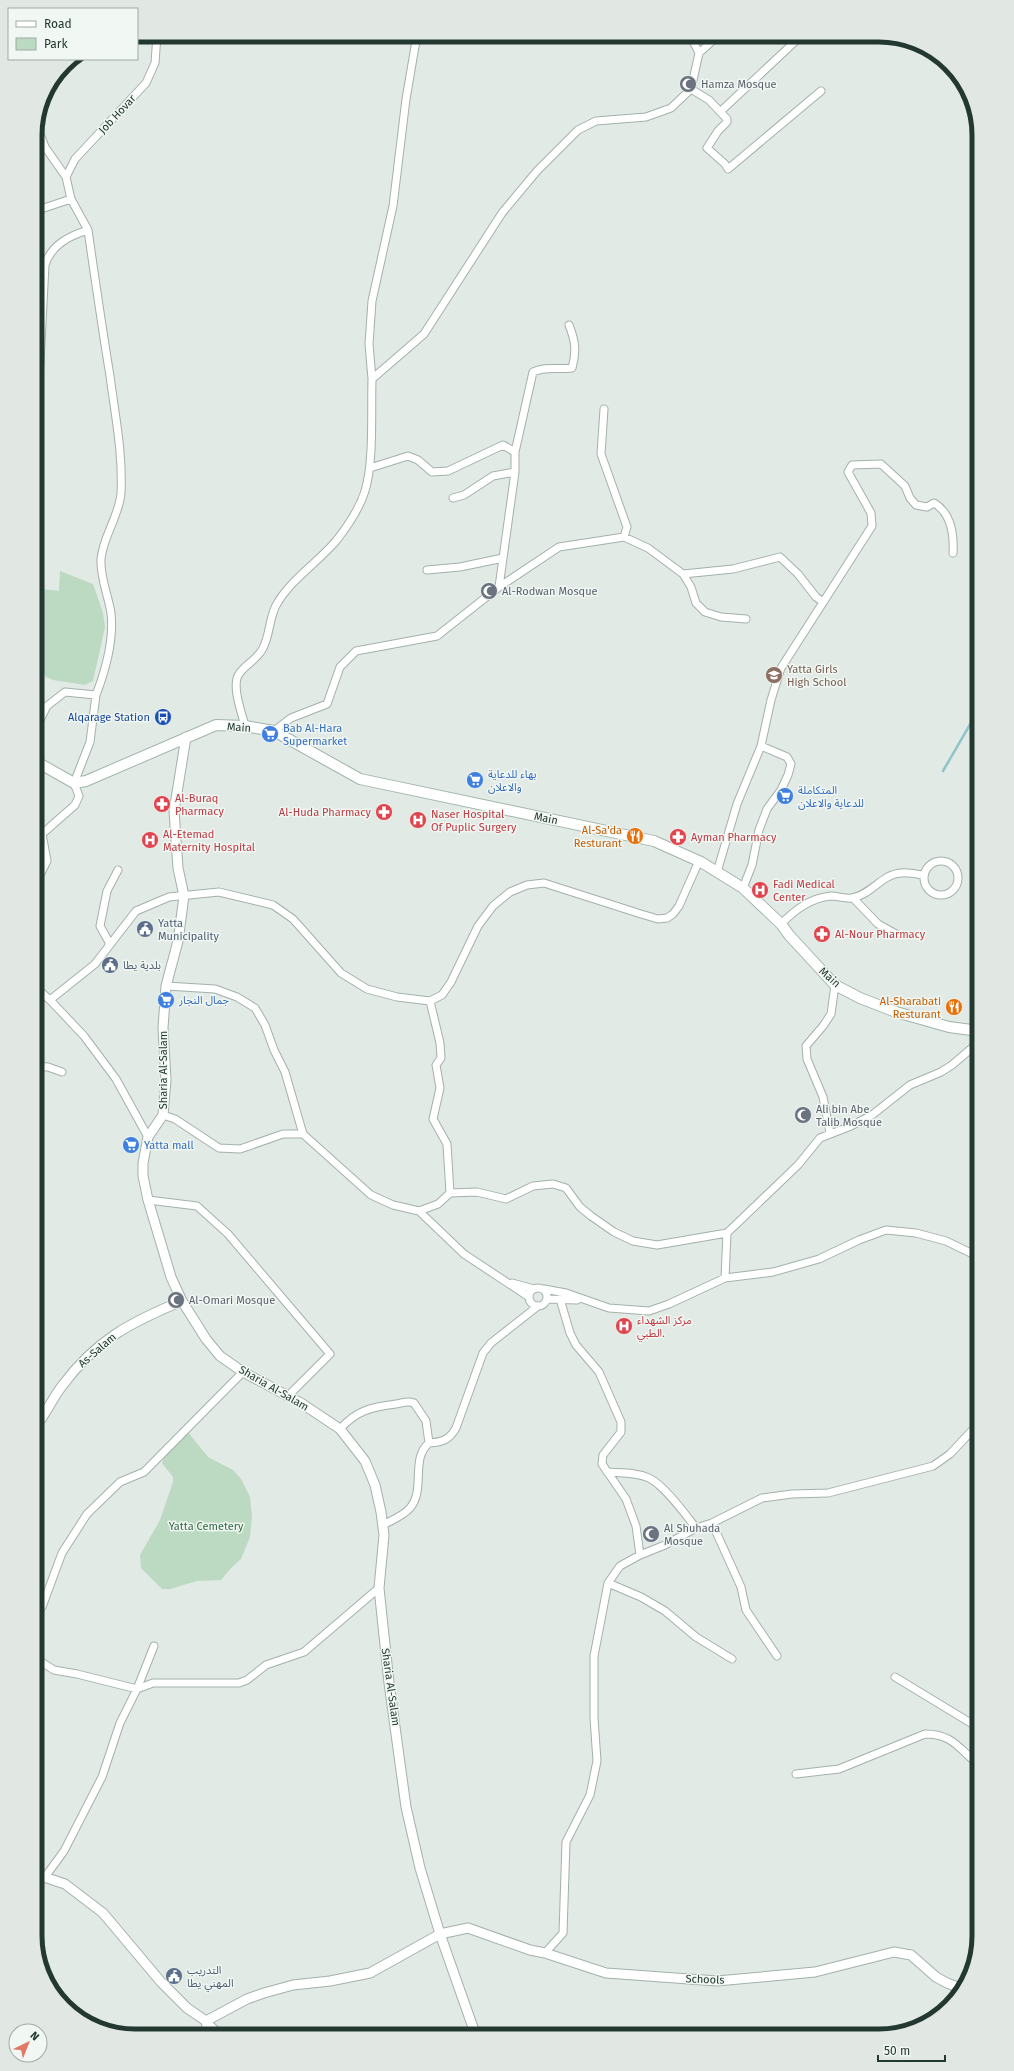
<svg xmlns="http://www.w3.org/2000/svg" width="1014" height="2071" viewBox="0 0 1014 2071" font-family="'Fira Sans','Noto Sans Arabic',sans-serif">
	<style>
		.green { fill: #bcd9c1 }
		.lines { fill: none; stroke-linecap: round; stroke-linejoin: round }
		.stream { stroke: #8fc5c9; stroke-width: 2.5 }
		.minor-casing { stroke: #a4b1ab; stroke-width: 9 }
		.tertiary-casing { stroke: #a4b1ab; stroke-width: 11 }
		.secondary-casing { stroke: #a1b4ab; stroke-width: 12 }
		.minor { stroke: #fff; stroke-width: 7 }
		.tertiary { stroke: #fff; stroke-width: 9 }
		.secondary { stroke: #fff; stroke-width: 10 }
		.labels { text-anchor: middle; stroke-width: 3; stroke-linejoin: round; paint-order: stroke }
		.worship-label { font-size: 11px; fill: #5b616d; stroke: #f1f7f3; text-anchor: start }
		.street-label { font-size: 11px; fill: #233831; stroke: #f1f7f3 }
		.education-label { font-size: 11px; fill: #785e54; stroke: #f1f7f3; text-anchor: start }
		.transit-label { font-size: 11px; fill: #164399; stroke: #f1f7f3; text-anchor: end }
		.shop-label { font-size: 11px; fill: #366cbe; stroke: #f1f7f3; text-anchor: start }
		.health-label { font-size: 11px; fill: #be3a42; stroke: #f1f7f3; text-anchor: start }
		.food-label { font-size: 11px; fill: #c56008; stroke: #f1f7f3; text-anchor: end }
		.service-label { font-size: 11px; fill: #4e5e75; stroke: #f1f7f3; text-anchor: start }
		.park-label { font-size: 11px; fill: #326a43; stroke: #f1f7f3 }
		.rim { fill: none; stroke: #233831; stroke-width: 5 }
	</style>
	<rect width="100%" height="100%" fill="#e1eae5"/>
	<path class="green" d="M 60,571 L 93,584 L 103,613 L 105,627 L 93,681 L 85,685 L 53,680 L 46,677 L 36,663 L 35,606 L 41,589 L 59,591 Z
		M 187,1431 L 208,1457 L 233,1470 L 241,1479 L 250,1497 L 252,1517 L 250,1537 L 241,1559 L 231,1568 L 221,1580 L 197,1581 L 170,1589 L 162,1589 L 141,1568 L 140,1555 L 160,1520 L 173,1482 L 173,1477 L 162,1463 L 166,1453 Z"/>
	<g class="lines">
		<path class="stream" d="M 943,771 L 979,709"/>
		<g class="minor-casing">
			<path id="minor" d="M 699,53 L 719,35
				M 691,89 L 709,100 L 727,119 L 727,122 L 718,131 L 707,148 L 725,164 L 728,169 L 821,91
				M 721,111 L 802,35
				M 36,123 L 45,147 L 66,177
				M 35,211 L 71,199
				M 372,379 L 369,344 L 372,301 L 393,206 L 406,99 L 417,35
				M 604,409 L 601,454 L 627,527 L 624,537
				M 515,452 L 533,372 C 546,366 558,370 572,368 C 577,351 575,340 569,325
				M 35,460 L 45,265 C 51,245 69,236 88,230
				M 370,468 L 408,456 L 418,460 L 432,472 L 448,471 L 503,445 L 515,452 L 515,472 L 499,587
				M 453,498 L 464,495 L 493,476 L 515,472
				M 427,570 L 460,567 L 503,558
				M 683,574 L 733,569 L 780,557 L 798,574 L 816,597 L 823,602
				M 245,726 C 242,714 231,685 239,674 C 245,665 256,660 262,650 C 271,635 268,617 278,602 C 293,578 318,562 336,541 C 347,527 360,507 365,491 C 374,462 371,411 372,379 L 424,334 L 502,213 L 537,171 L 578,130 L 596,121 L 646,117 L 671,108 L 691,89 L 699,53 L 690,35
				M 35,730 L 47,706 L 65,692 L 96,695 C 106,669 114,640 111,613 C 108,594 100,578 101,559 C 103,536 119,517 121,493 C 123,453 115,415 110,376 C 102,327 95,279 88,230 L 71,199 L 66,177 L 75,159 L 146,83 L 155,63 L 157,35
				M 274,731 L 291,718 L 327,704 L 340,667 L 356,651 L 437,636 L 499,587 L 559,547 L 624,537 L 648,548 L 683,574 L 691,587 L 696,603 L 705,612 L 721,617 L 746,619
				M 42,834 L 75,805 L 79,796 L 74,783 L 90,742 L 96,695
				M924 878a17 17 0 1 1 34 0a17 17 0 1 1-34 0Z
				M 717,872 L 737,804 L 761,746 L 771,700 L 781,668 L 872,526 L 871,513 L 848,472 L 852,465 L 881,464 L 905,486 L 910,498 L 916,505 L 927,507 L 934,503 C 951,513 954,535 953,553
				M 35,885 L 47,861 L 42,834 L 35,823
				M 743,888 L 752,865 L 759,830 L 767,809 L 781,790 L 788,775 L 791,764 L 787,757 L 761,746
				M 853,898 L 878,924 L 896,934
				M 781,924 C 795,910 810,898 831,896 C 838,896 845,899 852,898 C 871,895 882,874 901,873 C 908,872 916,874 922,875
				M 110,944 L 100,926 L 107,891 L 118,870
				M 166,986 L 215,989 L 237,997 L 255,1008 L 265,1025 L 274,1050 L 285,1072 L 303,1134 L 371,1195 L 393,1205 L 419,1211 L 464,1254 L 529,1297
				M 35,987 L 50,1000
				M 35,1066 L 48,1067 L 62,1072
				M 163,1115 L 175,1119 L 219,1148 L 240,1149 L 283,1134 L 303,1134
				M 830,1133 L 823,1097 L 807,1059 L 806,1046 L 823,1026 L 831,1014 L 835,985
				M 148,1137 L 116,1079 L 84,1036 L 50,1000 L 95,964 L 136,911 L 169,897 L 219,892 L 273,905 L 293,919 L 341,973 L 367,989 L 397,997 L 430,1001 L 442,995 L 451,982 L 478,926 L 493,906 L 510,892 L 527,885 L 544,883 L 641,914 L 658,919 L 667,918 L 673,914 L 679,906 L 699,861
				M 450,1193 L 477,1192 L 506,1199 L 533,1186 L 553,1184 L 566,1188 L 580,1207 L 591,1216 L 614,1232 L 633,1241 L 657,1245 L 727,1233 L 798,1165 L 820,1138 L 851,1126 L 872,1115 L 910,1085 L 941,1072 L 952,1065 L 979,1042
				M 148,1200 L 197,1206 L 228,1234 L 330,1354 L 288,1396
				M 419,1211 L 438,1204 L 450,1193 L 447,1144 L 433,1119 L 440,1088 L 436,1065 L 441,1058 L 440,1043 L 430,1001
				M 725,1278 L 727,1233
				M 512,1283 L 534,1289
				M529 1297a9 9 0 1 1 18 0a9 9 0 1 1-18 0Z
				M 544,1289 L 566,1293 L 609,1308 L 649,1311 L 669,1304 L 725,1278 L 773,1272 L 819,1259 L 859,1240 L 886,1230 L 916,1233 L 946,1241 L 979,1257
				M 547,1299 L 577,1300
				M 560,1299 L 570,1333 L 576,1345 L 599,1372 L 621,1422 L 621,1432 L 603,1455 L 602,1464 L 626,1499 L 636,1526 L 640,1555
				M 340,1429 C 357,1410 372,1407 396,1404 C 403,1403 407,1400 414,1403 L 426,1421 L 429,1443
				M 607,1472 C 621,1473 636,1472 649,1478 C 664,1485 685,1514 696,1528
				M 712,1523 L 741,1587 L 746,1610 L 777,1656
				M 383,1525 C 392,1520 403,1516 410,1508 C 426,1489 410,1459 429,1443 C 443,1442 449,1440 456,1428 L 483,1353 L 491,1343 L 538,1306
				M 608,1583 L 641,1597 L 665,1611 L 696,1637 L 732,1659
				M 42,1607 L 62,1553 L 87,1514 L 120,1482 L 144,1472 L 243,1372
				M 35,1658 L 54,1670 L 77,1674 L 137,1689 L 153,1683 L 239,1683 L 247,1680 L 266,1665 L 304,1652 L 379,1588
				M 895,1677 L 979,1728
				M 796,1774 L 839,1769 L 925,1734 C 953,1734 959,1749 979,1765
				M 45,1877 L 64,1851 L 102,1777 L 120,1723 L 137,1689 L 154,1646
				M 545,1953 L 563,1933 L 566,1842 L 590,1795 L 597,1761 L 594,1718 L 594,1656 L 608,1583 L 620,1566 L 640,1555 L 665,1545 L 696,1528 L 712,1523 L 762,1498 L 792,1494 L 828,1493 L 933,1466 L 950,1454 L 979,1423
				M 206,2021 L 222,2036
				M 205,2036 L 206,2021"/>
		</g>
		<g class="tertiary-casing">
			<path id="tertiary" d="M 186,737 L 174,811 L 178,868 L 184,896 L 178,941 L 166,986 L 163,1028 L 166,1080 L 163,1115 L 148,1137 L 143,1163 L 143,1176 L 148,1200 L 171,1277 L 182,1301 L 206,1339 L 220,1356 L 243,1372 L 301,1403 L 340,1429 L 365,1461 L 375,1485 L 381,1512 L 384,1535 L 379,1588 L 389,1683 L 406,1807 L 420,1868 L 440,1934 L 476,2036
				M 35,1427 C 46,1414 52,1399 62,1386 C 96,1340 131,1322 182,1301
				M 35,1874 L 65,1884 L 103,1913 L 161,1982 L 187,2008 L 206,2021 L 247,1999 L 264,1993 L 293,1985 L 330,1981 L 370,1973 L 440,1934 L 468,1928 L 530,1950 L 545,1953 L 606,1973 L 717,1981 L 815,1972 L 894,1952 L 911,1955 L 936,1977 L 947,1983 L 963,1989"/>
		</g>
		<g class="secondary-casing">
			<path id="secondary" d="M 35,761 L 74,783 L 86,781 L 216,725 L 245,726 L 274,731 L 360,779 L 654,841 L 701,862 L 743,888 L 781,924 L 789,935 L 835,985 L 860,998 L 896,1012 L 949,1027 L 979,1031"/>
		</g>
		<use href="#minor" class="minor"/>
		<use href="#tertiary" class="tertiary"/>
		<use href="#secondary" class="secondary"/>
	</g>
	<defs>
		<g id="mosque-disc" transform="scale(0.9)"><circle r="9.5" fill="#6b7280" stroke="#f1f7f3"/><path d="M3.5-4.9A6 6 0 1 0 3.5 4.9A5 5 0 1 1 3.5-4.9Z" fill="#fff"/></g>
		<g id="school-disc" transform="scale(0.9)"><circle r="9.5" fill="#8d6e63" stroke="#f1f7f3"/><path d="M0-5L7-2L0 1L-7-2ZM-4 1L0 2.5L4 1V4Q0 6-4 4Z" fill="#fff"/></g>
		<g id="bus-disc" transform="scale(0.9)"><circle r="9.5" fill="#1a4fb4" stroke="#f1f7f3"/><path d="M-5-6H5V4H4V6H2V4H-2V6H-4V4H-5ZM-3.5-4V0h7V-4ZM-3.5 1.2v1.5H-2V1.2ZM2 1.2v1.5H3.5V1.2Z" fill="#fff"/></g>
		<g id="supermarket-disc" transform="scale(0.9)"><circle r="9.5" fill="#3f7fe0" stroke="#f1f7f3"/><path d="M-6-5.5h2.5l.6 2H6L4.5 2H-2.5L-4.4-4H-6ZM-1.5 3.2a1.3 1.3 0 1 0 .1 0ZM3 3.2a1.3 1.3 0 1 0 .1 0Z" fill="#fff"/></g>
		<g id="pharmacy-disc" transform="scale(0.9)"><circle r="9.5" fill="#e0444e" stroke="#f1f7f3"/><path d="M-2-6h4v4h4v4h-4v4h-4v-4h-4v-4h4Z" fill="#fff"/></g>
		<g id="hospital-disc" transform="scale(0.9)"><circle r="9.5" fill="#e0444e" stroke="#f1f7f3"/><path d="M-5-5h3v3.5h4V-5h3V5h-3V1.5h-4V5h-3Z" fill="#fff"/></g>
		<g id="restaurant-disc" transform="scale(0.9)"><circle r="9.5" fill="#e8710a" stroke="#f1f7f3"/><path d="M-5-6h1v4h1v-4h1v4h1v-4h1v5L-1.5 .5V6h-2V.5L-5-1ZM5-6V6H3V1.5H1.5Q1.5-4 5-6Z" fill="#fff"/></g>
		<g id="civic-disc" transform="scale(0.9)"><circle r="9.5" fill="#5c6f8a" stroke="#f1f7f3"/><path d="M-.6-6.5H3V-4.5H.6V-3L4-1V1h2V6H-6V1h2V-1L-.6-3ZM-1.2 2.5V6h2.4V2.5Z" fill="#fff"/></g>
	</defs>
	<g fill-rule="evenodd">
		<use href="#mosque-disc" x="688" y="84"/>
		<use href="#mosque-disc" x="489" y="591"/>
		<use href="#school-disc" x="774" y="675"/>
		<use href="#bus-disc" x="163" y="717"/>
		<use href="#supermarket-disc" x="270" y="734"/>
		<use href="#supermarket-disc" x="475" y="780"/>
		<use href="#supermarket-disc" x="785" y="796"/>
		<use href="#pharmacy-disc" x="162" y="804"/>
		<use href="#pharmacy-disc" x="384" y="812"/>
		<use href="#hospital-disc" x="418" y="820"/>
		<use href="#restaurant-disc" x="635" y="836"/>
		<use href="#pharmacy-disc" x="678" y="837"/>
		<use href="#hospital-disc" x="150" y="840"/>
		<use href="#hospital-disc" x="760" y="890"/>
		<use href="#civic-disc" x="145" y="929"/>
		<use href="#pharmacy-disc" x="822" y="934"/>
		<use href="#civic-disc" x="110" y="965"/>
		<use href="#supermarket-disc" x="166" y="1000"/>
		<use href="#restaurant-disc" x="954" y="1007"/>
		<use href="#mosque-disc" x="803" y="1115"/>
		<use href="#supermarket-disc" x="131" y="1145"/>
		<use href="#mosque-disc" x="176" y="1300"/>
		<use href="#hospital-disc" x="624" y="1326"/>
		<use href="#mosque-disc" x="651" y="1534"/>
		<use href="#civic-disc" x="174" y="1976"/>
	</g>
	<g class="labels">
		<g class="worship-label">
			<text x="701" y="88">Hamza Mosque</text>
			<text x="502" y="595">Al-Rodwan Mosque</text>
			<text x="816" y="1113">Ali bin Abe<tspan x="816" dy="13">Talib Mosque</tspan></text>
			<text x="189" y="1304">Al-Omari Mosque</text>
			<text x="664" y="1532">Al Shuhada<tspan x="664" dy="13">Mosque</tspan></text>
		</g>
		<g class="street-label">
			<text transform="translate(117 114) rotate(-47)" y="4">Job Hovar</text>
			<text transform="translate(239 727) rotate(4)" y="4">Main</text>
			<text transform="translate(546 818) rotate(12)" y="4">Main</text>
			<text transform="translate(830 977) rotate(42)" y="4">Main</text>
			<text transform="translate(163 1070) rotate(-90)" y="4">Sharia Al-Salam</text>
			<text transform="translate(97 1350) rotate(-41)" y="4">As-Salam</text>
			<text transform="translate(274 1388) rotate(30)" y="4">Sharia Al-Salam</text>
			<text transform="translate(391 1687) rotate(82)" y="4">Sharia Al-Salam</text>
			<text transform="translate(705 1979) rotate(2)" y="4">Schools</text>
		</g>
		<g class="education-label">
			<text x="787" y="673">Yatta Girls<tspan x="787" dy="13">High School</tspan></text>
		</g>
		<g class="transit-label">
			<text x="150" y="721">Alqarage Station</text>
		</g>
		<g class="shop-label">
			<text x="283" y="732">Bab Al-Hara<tspan x="283" dy="13">Supermarket</tspan></text>
			<text x="488" y="778">بهاء للدعاية<tspan x="488" dy="13">والاعلان</tspan></text>
			<text x="798" y="794">المتكاملة<tspan x="798" dy="13">للدعاية والاعلان</tspan></text>
			<text x="179" y="1004">جمال النجار</text>
			<text x="144" y="1149">Yatta mall</text>
		</g>
		<g class="health-label">
			<text x="175" y="802">Al-Buraq<tspan x="175" dy="13">Pharmacy</tspan></text>
			<text x="371" y="816" text-anchor="end">Al-Huda Pharmacy</text>
			<text x="431" y="818">Naser Hospital<tspan x="431" dy="13">Of Puplic Surgery</tspan></text>
			<text x="163" y="838">Al-Etemad<tspan x="163" dy="13">Maternity Hospital</tspan></text>
			<text x="691" y="841">Ayman Pharmacy</text>
			<text x="773" y="888">Fadi Medical<tspan x="773" dy="13">Center</tspan></text>
			<text x="835" y="938">Al-Nour Pharmacy</text>
			<text x="637" y="1324">مركز الشهداء<tspan x="637" dy="13">الطبي.</tspan></text>
		</g>
		<g class="food-label">
			<text x="622" y="834">Al-Sa'da<tspan x="622" dy="13">Resturant</tspan></text>
			<text x="941" y="1005">Al-Sharabati<tspan x="941" dy="13">Resturant</tspan></text>
		</g>
		<g class="service-label">
			<text x="158" y="927">Yatta<tspan x="158" dy="13">Municipality</tspan></text>
			<text x="123" y="969">بلدية يطا</text>
			<text x="187" y="1974">التدريب<tspan x="187" dy="13">المهني يطا</tspan></text>
		</g>
		<g class="park-label">
			<text x="206" y="1530">Yatta Cemetery</text>
		</g>
	</g>
	<path d="M0 0H1014V2071H0ZM135 42H879A93 93 0 0 1 972 135V1936A93 93 0 0 1 879 2029H135A93 93 0 0 1 42 1936V135A93 93 0 0 1 135 42Z" fill="#e1e8e3" fill-rule="evenodd"/>
	<path class="rim" d="M135 42H879A93 93 0 0 1 972 135V1936A93 93 0 0 1 879 2029H135A93 93 0 0 1 42 1936V135A93 93 0 0 1 135 42Z"/>
	<rect x="8" y="8" width="130" height="52" fill="#f1f7f3" stroke="#9faba5"/>
	<rect x="16" y="21" width="20" height="6" fill="#ffffff" stroke="#9faba5"/>
	<text x="44" y="28" font-size="12" fill="#233831">Road</text>
	<rect x="16" y="38" width="20" height="12" fill="#bcd9c1" stroke="#9faba5"/>
	<text x="44" y="48" font-size="12" fill="#233831">Park</text>
	<g transform="translate(28 2043) rotate(43)"><circle r="19" fill="#f1f7f3" stroke="#9faba5"/>
	<path d="M0-3L7 15L0 10L-7 15Z" fill="#e27967"/>
	<text y="-6" font-size="11" font-weight="bold" text-anchor="middle" fill="#233831">N</text>
	</g>
	<path d="M878 2055v6h67v-6" fill="none" stroke="#233831" stroke-width="2"/>
	<text x="884" y="2055" font-size="12" fill="#233831" stroke="#f1f7f3" stroke-width="3" paint-order="stroke">50 m</text>
</svg>
